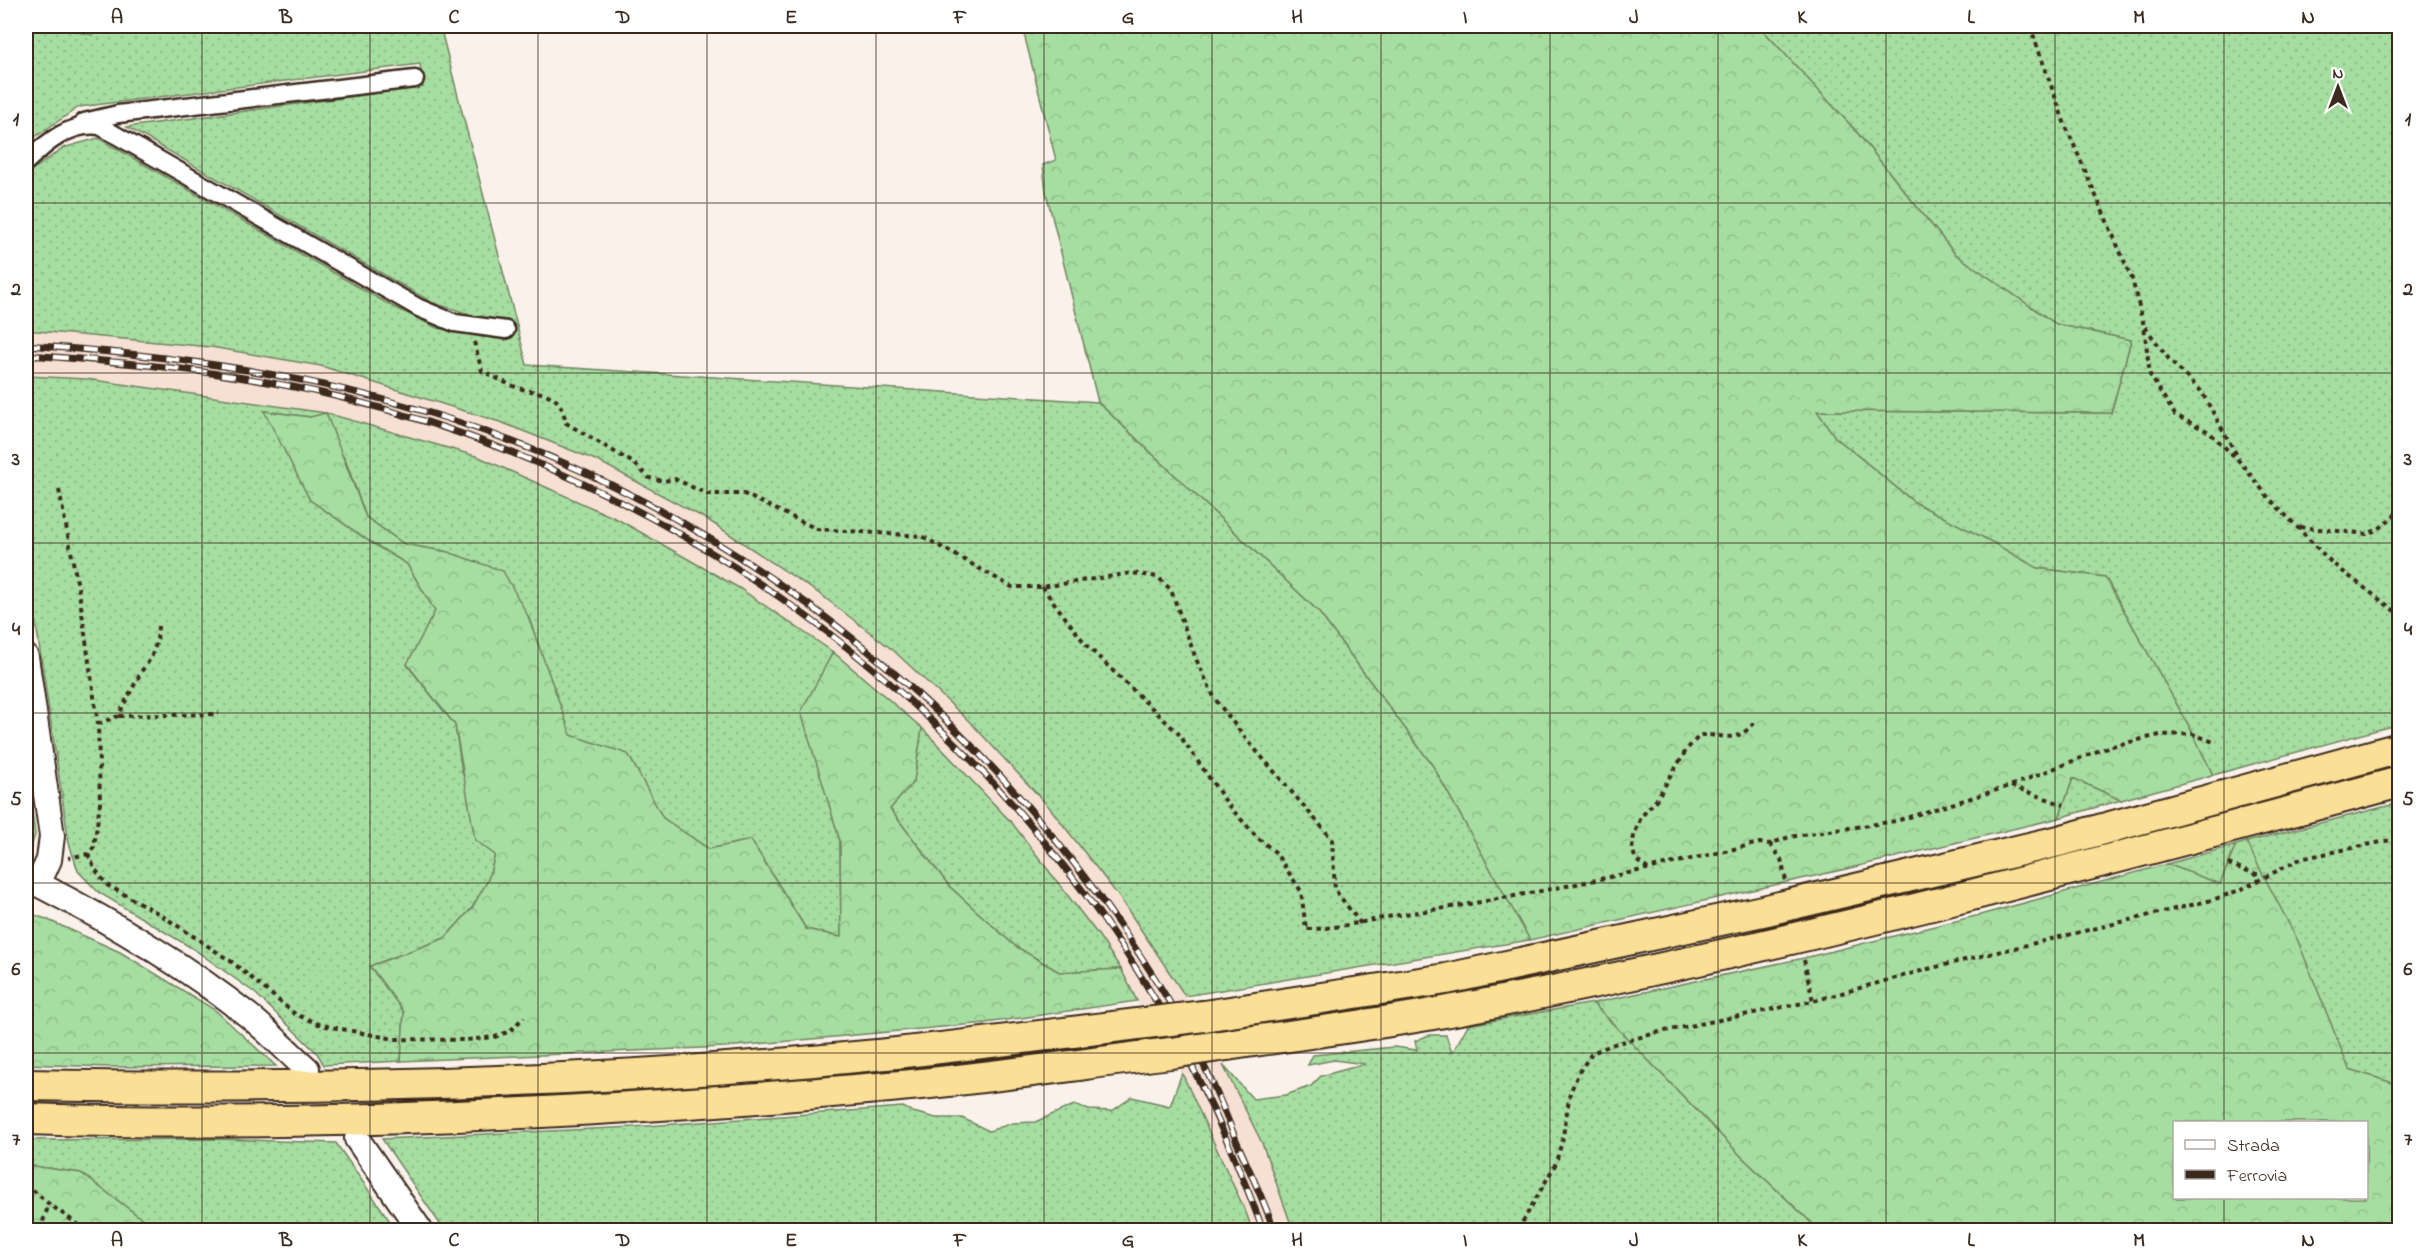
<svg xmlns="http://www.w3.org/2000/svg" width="2425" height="1256" viewBox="0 0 2425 1256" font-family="'Indie Flower',sans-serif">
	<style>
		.built { fill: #f6e0d3 }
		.grass { fill: url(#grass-dots); stroke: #708460; stroke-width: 1.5 }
		.forest { fill: url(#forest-crowns); stroke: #708460; stroke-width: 1.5; fill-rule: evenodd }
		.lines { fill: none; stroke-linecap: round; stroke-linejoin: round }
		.street-casing { stroke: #3b2a1e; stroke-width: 21 }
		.secondary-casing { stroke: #3b2a1e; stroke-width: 28 }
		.highway-casing { stroke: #3b2a1e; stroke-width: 34 }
		.path { stroke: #3b2a1e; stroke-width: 4; stroke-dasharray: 4.5 4.5; stroke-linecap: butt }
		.street { stroke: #fff; stroke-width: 16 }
		.secondary { stroke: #fff; stroke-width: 24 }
		.highway { stroke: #fbdf96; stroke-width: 30 }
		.rail-casing { stroke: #3b2a1e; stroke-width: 7 }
		.rail { stroke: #fff; stroke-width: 4.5; stroke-dasharray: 14; stroke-linecap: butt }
		.highway-bridge-casing { stroke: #3b2a1e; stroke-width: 34; stroke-linecap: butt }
		.highway-bridge { stroke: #fbdf96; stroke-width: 30 }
		.grid { fill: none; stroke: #3b2a1e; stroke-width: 1.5; stroke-opacity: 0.55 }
		.neatline { fill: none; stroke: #3b2a1e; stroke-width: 2 }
		.grid-label { font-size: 20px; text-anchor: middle; font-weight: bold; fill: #3b2a1e }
	</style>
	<defs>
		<pattern id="grass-dots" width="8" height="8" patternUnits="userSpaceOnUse" patternTransform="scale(1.5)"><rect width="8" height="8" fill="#a6dda1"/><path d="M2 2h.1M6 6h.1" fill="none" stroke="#90be8a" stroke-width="1.8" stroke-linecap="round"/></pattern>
		<pattern id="forest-crowns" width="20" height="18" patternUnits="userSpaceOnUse" patternTransform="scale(1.5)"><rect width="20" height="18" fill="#a6dda1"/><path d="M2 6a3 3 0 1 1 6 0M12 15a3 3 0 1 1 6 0" fill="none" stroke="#90be8a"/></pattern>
	</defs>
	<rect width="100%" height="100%" fill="#fbf1eb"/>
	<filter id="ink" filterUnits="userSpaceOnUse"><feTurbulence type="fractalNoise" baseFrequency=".0167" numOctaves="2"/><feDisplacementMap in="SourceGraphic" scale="12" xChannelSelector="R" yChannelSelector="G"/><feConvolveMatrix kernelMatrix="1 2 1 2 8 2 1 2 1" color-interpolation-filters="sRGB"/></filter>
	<g filter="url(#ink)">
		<path class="built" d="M 26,330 L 211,347 L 321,366 L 503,423 L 598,461 L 708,520 L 820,594 L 894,652 L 973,724 L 1050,808 L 1120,898 L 1185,996 L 1223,1065 L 1262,1143 L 1293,1230 L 1252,1230 L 1247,1215 L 1182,1073 L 1137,1001 L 1121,969 L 1099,936 L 1012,823 L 922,728 L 833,652 L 739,588 L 619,520 L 479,457 L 326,413 L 86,379 L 26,376 Z"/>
		<path class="grass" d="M 26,26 L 56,26 L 92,35 L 109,26 L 440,26 L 527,365 L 1098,402 L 1318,611 L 1433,766 L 1530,940 L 1185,996 L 1120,898 L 1050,808 L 972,724 L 894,651 L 820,594 L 708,520 L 598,461 L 503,423 L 321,366 L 211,347 L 26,330 L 26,175 L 63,148 L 98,138 L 390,305 L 437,328 L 482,337 L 513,337 L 508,320 L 483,318 L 433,303 L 127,127 L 423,87 L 420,64 L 79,107 L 26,143 Z
			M 1759,26 L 2399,26 L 2399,724 L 2213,775 L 2189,726 L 2105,577 L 2037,568 L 1914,502 L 1835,437 L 1816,411 L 2111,413 L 2131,340 L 2056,324 L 1955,254 L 1855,130 Z
			M 26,376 L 86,379 L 326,413 L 479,457 L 619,520 L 739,588 L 833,652 L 802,712 L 840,841 L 841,937 L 806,929 L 751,840 L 709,849 L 663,818 L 628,754 L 570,735 L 528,616 L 448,552 L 404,544 L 366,517 L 345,459 L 310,417 L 265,411 L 310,500 L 369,541 L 407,564 L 435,611 L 407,665 L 455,725 L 462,772 L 495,855 L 488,880 L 472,908 L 445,938 L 370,966 L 404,1012 L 401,1061 L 324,1065 L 317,1053 L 255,993 L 195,950 L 98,892 L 78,871 L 69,843 L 26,558 Z
			M 922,728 L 1012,823 L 1099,936 L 1121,969 L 1059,972 L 1015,946 L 950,887 L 890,809 L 914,781 Z
			M 26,758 L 35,835 L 30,851 L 26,853 Z
			M 2073,778 L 2121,800 L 2059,818 Z
			M 2399,803 L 2399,1085 L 2349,1069 L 2246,842 Z
			M 2236,845 L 2220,885 L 2167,864 Z
			M 1593,1003 L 1742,1157 L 1812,1223 L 1807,1230 L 1293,1230 L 1262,1143 L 1223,1065 L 1253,1099 L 1286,1095 L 1311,1086 L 1321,1076 L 1365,1064 L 1334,1060 L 1308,1065 L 1313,1055 L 1394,1047 L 1417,1050 L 1415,1041 L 1429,1035 L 1446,1035 L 1452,1053 L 1468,1025 Z
			M 1182,1073 L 1247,1215 L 1252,1230 L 444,1230 L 382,1139 L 634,1127 L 903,1107 L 913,1112 L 936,1118 L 962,1118 L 989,1131 L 1013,1123 L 1035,1122 L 1074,1105 L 1089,1110 L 1112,1111 L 1132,1097 L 1170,1106 Z
			M 218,1139 L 336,1143 L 396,1230 L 157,1230 L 81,1173 L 26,1165 L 26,1140 Z"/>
		<path class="forest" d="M 1022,26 L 1759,26 L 1855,130 L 1955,254 L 2056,324 L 2131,340 L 2111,413 L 1817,411 L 1835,437 L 1914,502 L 1990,541 L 2037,568 L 2105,577 L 2189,726 L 2213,775 L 2121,800 L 2073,778 L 2059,818 L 1846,869 L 1530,940 L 1433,766 L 1318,611 L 1098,402 L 1046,192 L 1043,165 L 1056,160 Z
			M 264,411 L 310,417 L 326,413 L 366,517 L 404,544 L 448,552 L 503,571 L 528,616 L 571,735 L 628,754 L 663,818 L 709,849 L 751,840 L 806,929 L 841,937 L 840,841 L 801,712 L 833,652 L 922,728 L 914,781 L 890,809 L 950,887 L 1015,946 L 1059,972 L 1121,969 L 1137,1001 L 986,1023 L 725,1047 L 401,1061 L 404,1012 L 370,966 L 445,938 L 472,908 L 488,880 L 495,855 L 475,840 L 455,725 L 407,664 L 435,611 L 407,564 L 369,541 L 310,500 Z
			M 2246,842 L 2298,941 L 2349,1069 L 2399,1085 L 2399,1230 L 1807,1230 L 1812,1223 L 1742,1157 L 1593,1003 L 1804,958 L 1980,915 L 2167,864 L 2220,884 L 2236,845 ZM 2366,1122 L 2366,1198 L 2174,1198 L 2174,1122 Z
			M 26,912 L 46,919 L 120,952 L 215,1010 L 276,1066 L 109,1067 L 26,1064 Z
			M 26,1165 L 81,1173 L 157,1230 L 26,1230 Z"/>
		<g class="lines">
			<g class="street-casing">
				<path id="street" d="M 84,122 L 118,114 L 415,79
					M 26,162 C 46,143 70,122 100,126 L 419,308 L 455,323 L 506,330"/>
			</g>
			<g class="secondary-casing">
				<path id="secondary" d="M 26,657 L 52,836 L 49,860 L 38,884
					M 26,881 L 38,884 C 112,922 183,964 249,1016 C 269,1032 287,1051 307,1069
					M 357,1139 L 420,1230"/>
			</g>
			<g class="highway-casing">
				<path id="highway" d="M 1204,1016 L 1446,979 L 1767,910 L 2059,841 L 2400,748
					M 1227,1045 C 1305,1033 1383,1024 1460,1009 C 1777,950 2089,866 2400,782
					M 26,1085 C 305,1090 587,1084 866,1056 C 959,1047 1052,1034 1146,1023
					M 26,1119 C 309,1128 595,1113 878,1088 C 976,1080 1073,1065 1171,1053"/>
			</g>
			<path class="path" d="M 2030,26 L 2064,122 L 2132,279 L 2144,326 L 2150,375 L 2175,415 L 2209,432 L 2241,463 L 2268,497 L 2332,563 L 2400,615
				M 2145,327 L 2171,362 L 2201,391 L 2239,459
				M 474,342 L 482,371 C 495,377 508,385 522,389 C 547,395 560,392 566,423 L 635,464 L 649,478 L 664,481 L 675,479 L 707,494 L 744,494 L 817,529 L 922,536 L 1012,587 L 1042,587 L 1132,573 L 1158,577 L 1171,590 L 1196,659 L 1215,699 L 1242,734 L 1332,839 L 1335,890 L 1361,924
				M 59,490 L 79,592 L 98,724 L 100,803 L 94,847 L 88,854 L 68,858
				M 2300,527 L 2367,534 L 2379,529 L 2400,510
				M 1042,587 L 1087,646 L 1178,733 L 1229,806 L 1258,838 L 1275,852 L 1301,891 L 1306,929 C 1340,929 1372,919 1405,914 C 1524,897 1642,871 1759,843 L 1770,844 L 1789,837 L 1896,821 L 2010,786 L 2108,747 L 2160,735 L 2193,734 L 2216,743
				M 119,716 L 219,714
				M 98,724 L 118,716 L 141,672 L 151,658 L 157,641 L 158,626
				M 2398,724 L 2397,706 L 2400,701
				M 2011,786 L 2064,805
				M 1770,844 L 1781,859 L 1786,881
				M 88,854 L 95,869 L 107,885 L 158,913 L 193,936 L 232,962 L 295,1014 L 321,1025 L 394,1039 L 466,1040 L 495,1037 L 510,1031 L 524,1017
				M 2228,864 L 2262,876
				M 1648,869 L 1637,861 L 1632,850 L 1634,835 L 1641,817 L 1656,800 L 1687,749 L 1700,735 C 1727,734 1735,745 1755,722
				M 1804,960 L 1813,1001
				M 26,1184 L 49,1204 L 86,1230
				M 40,1230 L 49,1204
				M 1518,1230 L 1555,1165 L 1562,1142 L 1570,1093 L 1579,1072 L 1592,1053 L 1614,1044 L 1660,1032 L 1813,1001 L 1928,969 L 2212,900 L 2240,890 L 2300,859 L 2400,838"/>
			<use href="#street" class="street"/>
			<use href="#secondary" class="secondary"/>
			<use href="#highway" class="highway"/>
			<g class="rail-casing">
				<path id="rail" d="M 26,345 C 171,355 313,374 452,420 C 709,505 935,673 1095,891 C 1137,948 1177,1009 1207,1072 C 1218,1094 1227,1117 1236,1140 C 1249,1170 1264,1200 1274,1230
					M 26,355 C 130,362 236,372 339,397 C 676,480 974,697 1153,996 C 1198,1070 1233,1150 1263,1230"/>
			</g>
			<use href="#rail" class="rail"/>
			<g class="highway-bridge-casing">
				<path id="highway-bridge" d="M 1146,1023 L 1204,1016
					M 1171,1053 L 1227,1045"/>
			</g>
			<use href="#highway-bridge" class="highway-bridge"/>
		</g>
	</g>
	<path class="grid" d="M 202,26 L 202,1230M 370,26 L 370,1230M 538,26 L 538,1230M 707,26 L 707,1230M 876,26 L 876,1230M 1044,26 L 1044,1230M 1212,26 L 1212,1230M 1381,26 L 1381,1230M 1550,26 L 1550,1230M 1718,26 L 1718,1230M 1886,26 L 1886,1230M 2055,26 L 2055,1230M 2224,26 L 2224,1122M 26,203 L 2400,203M 26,373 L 2400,373M 26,543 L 2400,543M 26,713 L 2400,713M 26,883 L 2400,883M 26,1053 L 2400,1053M 2224,1198 L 2224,1230"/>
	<rect width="2425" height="1256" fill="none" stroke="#fff" stroke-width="66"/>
	<rect x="2173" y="1121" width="195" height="78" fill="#ffffff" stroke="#b1aaa5" stroke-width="1.5"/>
	<rect x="2185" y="1140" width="30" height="9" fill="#ffffff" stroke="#b1aaa5" stroke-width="1.5"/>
	<text x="2227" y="1151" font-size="18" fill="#3b2a1e">Strada</text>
	<rect x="2185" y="1170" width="30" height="9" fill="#3b2a1e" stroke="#b1aaa5" stroke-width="1.5"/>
	<text x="2227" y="1181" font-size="18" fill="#3b2a1e">Ferrovia</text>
	<g transform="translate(2338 87)" stroke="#ffffff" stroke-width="4.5" paint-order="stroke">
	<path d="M0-4.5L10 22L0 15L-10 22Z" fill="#3b2a1e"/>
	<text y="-9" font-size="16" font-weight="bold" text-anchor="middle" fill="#3b2a1e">N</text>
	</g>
	<rect x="33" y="33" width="2359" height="1190" class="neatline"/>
	<g class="grid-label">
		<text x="117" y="23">A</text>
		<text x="286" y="23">B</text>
		<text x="454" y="23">C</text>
		<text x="623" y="23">D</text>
		<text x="791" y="23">E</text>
		<text x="960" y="23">F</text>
		<text x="1128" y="23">G</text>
		<text x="1297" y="23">H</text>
		<text x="1465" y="23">I</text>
		<text x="1634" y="23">J</text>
		<text x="1802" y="23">K</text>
		<text x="1971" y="23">L</text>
		<text x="2139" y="23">M</text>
		<text x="2308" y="23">N</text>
		<text x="16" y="125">1</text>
		<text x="2408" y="125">1</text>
		<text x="16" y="295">2</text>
		<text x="2408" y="295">2</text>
		<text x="16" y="465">3</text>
		<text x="2408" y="465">3</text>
		<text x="16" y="635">4</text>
		<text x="2408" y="635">4</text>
		<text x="16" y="805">5</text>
		<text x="2408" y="805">5</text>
		<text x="16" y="975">6</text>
		<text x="2408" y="975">6</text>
		<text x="16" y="1145">7</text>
		<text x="2408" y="1145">7</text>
		<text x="117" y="1246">A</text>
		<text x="286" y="1246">B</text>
		<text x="454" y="1246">C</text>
		<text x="623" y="1246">D</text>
		<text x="791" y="1246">E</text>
		<text x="960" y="1246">F</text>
		<text x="1128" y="1246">G</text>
		<text x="1297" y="1246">H</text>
		<text x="1465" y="1246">I</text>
		<text x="1634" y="1246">J</text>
		<text x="1802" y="1246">K</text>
		<text x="1971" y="1246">L</text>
		<text x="2139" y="1246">M</text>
		<text x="2308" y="1246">N</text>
	</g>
</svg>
